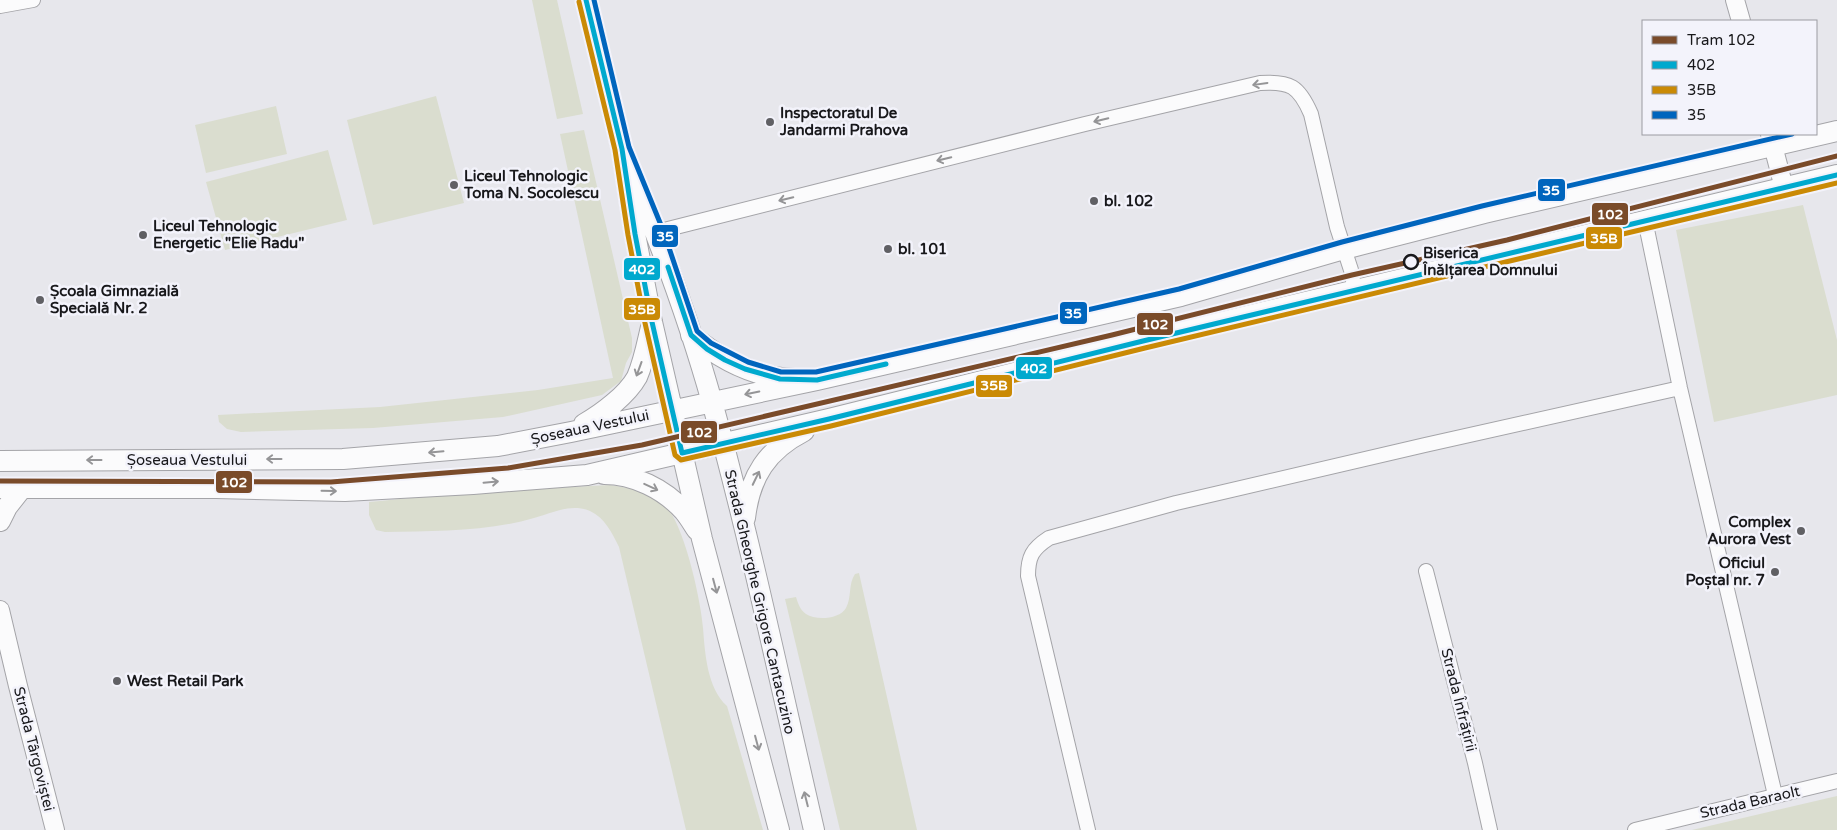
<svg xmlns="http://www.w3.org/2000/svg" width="1837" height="830" viewBox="0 0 1837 830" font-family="'Varela Round',sans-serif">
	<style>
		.green { fill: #daddcf }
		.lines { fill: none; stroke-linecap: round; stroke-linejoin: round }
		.minor-casing { stroke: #a4a4a8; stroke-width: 16 }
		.tertiary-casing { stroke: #a4a4a8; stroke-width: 20 }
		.secondary-casing { stroke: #a4a4a8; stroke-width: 22 }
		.minor { stroke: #fbfbfc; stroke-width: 14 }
		.tertiary { stroke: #fbfbfc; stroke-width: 18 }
		.secondary { stroke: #fbfbfc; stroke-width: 20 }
		.bus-1-casing { stroke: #f3f3fb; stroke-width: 9 }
		.bus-2-casing { stroke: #f3f3fb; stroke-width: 9 }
		.bus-3-casing { stroke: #f3f3fb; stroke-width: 9 }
		.bus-1 { stroke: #00a9ce; stroke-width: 5 }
		.bus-2 { stroke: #ca8a05; stroke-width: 5 }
		.bus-3 { stroke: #0065bd; stroke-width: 5 }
		.tram-1-casing { stroke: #f3f3fb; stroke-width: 9 }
		.tram-1 { stroke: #7a4b2a; stroke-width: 5 }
		.oneway { stroke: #959597 }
		.poi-dot { fill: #606064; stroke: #f3f3fb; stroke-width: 2 }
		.stop-dot { fill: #f3f3fb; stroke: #18181b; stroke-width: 2.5 }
		.labels { text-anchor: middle; stroke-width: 5; stroke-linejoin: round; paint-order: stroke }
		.poi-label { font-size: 15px; font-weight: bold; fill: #18181b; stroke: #f3f3fb; text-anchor: start }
		.stop-label { font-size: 15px; font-weight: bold; fill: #18181b; stroke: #f3f3fb; text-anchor: start }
		.street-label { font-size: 15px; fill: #18181b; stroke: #f3f3fb }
		.line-badge { stroke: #f3f3fb; stroke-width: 2 }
		.badge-label { font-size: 14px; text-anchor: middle; font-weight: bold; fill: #fff }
	</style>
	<rect width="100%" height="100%" fill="#e7e7ec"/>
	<path class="green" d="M 532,0 L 557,0 L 583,114 L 557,119 Z
		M 436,96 L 464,203 L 373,225 L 347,120 Z
		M 276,106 L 287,154 L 206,173 L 195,125 Z
		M 584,130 L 632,338 L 632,352 L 626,363 L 621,381 L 602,395 L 503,417 L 373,428 L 241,432 L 227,429 L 219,422 L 218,415 L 380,407 L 538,390 L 613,378 L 560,134 Z
		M 328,150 L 347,220 L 225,250 L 206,182 Z
		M 1803,205 L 1837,340 L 1837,395 L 1714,422 L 1676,230 Z
		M 610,485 C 628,488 645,490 660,500 C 683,515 701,601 703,628 C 705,653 707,688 727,706 L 763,830 L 686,830 L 619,547 C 612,533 605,518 590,511 C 571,503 552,513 534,518 C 486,532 435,531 385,532 L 376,530 L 369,515 L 369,502 L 380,501 L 468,492 Z
		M 859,573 L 917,830 L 840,830 L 785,599 L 796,597 C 798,603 800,610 806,614 C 816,621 840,619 846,608 C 852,597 848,584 855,574 Z
		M 1837,796 L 1837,830 L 1692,830 Z"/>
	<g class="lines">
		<g class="minor-casing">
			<path id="minor" d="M 0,6 L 33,0
				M 1645,220 L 1680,388 L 1775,795
				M 656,232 L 1085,124 L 1260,83 C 1290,81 1299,86 1311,114 L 1337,227 L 1351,270 L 1355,291
				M 1426,571 L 1475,763 L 1490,830
				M 1088,830 L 1028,576 C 1028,557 1032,549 1049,538 L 1176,503 L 1425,445 L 1680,388
				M 1635,830 L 1837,781"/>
		</g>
		<g class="tertiary-casing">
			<path id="tertiary" d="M 1735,0 L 1741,21
				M 1770,134 L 1784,188
				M 0,610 L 18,686 L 55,830"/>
		</g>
		<g class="secondary-casing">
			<path id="secondary" d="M 586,0 L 622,149 L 635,234 L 652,322 L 702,539 L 779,830
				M 635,181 C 664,253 691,327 712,402 C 751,543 781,687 814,830
				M 691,335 C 721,360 755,378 795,379
				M 584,424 C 602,414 627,395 637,377 C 644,361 647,344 651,327
				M 0,461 L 343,459 L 498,446 L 571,432 L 817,380 L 1181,296 L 1344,249 L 1484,213 L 1837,131
				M 604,474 C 634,474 664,489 684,511 C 689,517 693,524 697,530
				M 0,488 L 216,488 L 345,491 L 473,484 L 587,475 L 829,419 L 1143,341 L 1837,175
				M 745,518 C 750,476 767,450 804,431
				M 0,521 L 7,507 L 22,488"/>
		</g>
		<use href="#minor" class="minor"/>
		<use href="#tertiary" class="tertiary"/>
		<use href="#secondary" class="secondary"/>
		<g class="bus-1-casing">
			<path id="bus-1" d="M 586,0 L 622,149 L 635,234 L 652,322 L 682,453 L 829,419 L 1143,341 L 1837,175
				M 668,267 L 691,335 L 707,349 L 725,360 L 745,369 L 780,379 L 817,380 L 886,364"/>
		</g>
		<g class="bus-2-casing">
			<path id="bus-2" d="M 579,2 L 615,150 L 628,235 L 645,323 L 675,455 L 681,460 L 831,426 L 1145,348 L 1837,183"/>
		</g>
		<g class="bus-3-casing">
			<path id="bus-3" d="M 594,0 L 629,147 L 663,230 L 697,331 L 711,343 L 748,362 L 781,372 L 816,372 L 1179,289 L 1342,242 L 1482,206 L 1792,134"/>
		</g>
		<use href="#bus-1" class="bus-1"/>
		<use href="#bus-2" class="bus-2"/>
		<use href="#bus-3" class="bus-3"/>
		<g class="tram-1-casing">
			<path id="tram-1" d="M 0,481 L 331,482 L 508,468 L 642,445 L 1112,335 L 1352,275 L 1507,240 L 1837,156"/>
		</g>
		<use href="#tram-1" class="tram-1"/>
	</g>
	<defs><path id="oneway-shaft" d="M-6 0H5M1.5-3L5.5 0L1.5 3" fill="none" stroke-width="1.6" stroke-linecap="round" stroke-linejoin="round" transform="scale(1.25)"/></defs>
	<g class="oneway">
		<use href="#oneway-shaft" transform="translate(1260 84) rotate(172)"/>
		<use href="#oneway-shaft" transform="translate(1101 120) rotate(167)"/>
		<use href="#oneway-shaft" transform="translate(944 159) rotate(166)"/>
		<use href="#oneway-shaft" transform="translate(786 199) rotate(166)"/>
		<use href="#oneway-shaft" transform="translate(639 369) rotate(110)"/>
		<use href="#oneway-shaft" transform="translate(752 393) rotate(168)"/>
		<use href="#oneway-shaft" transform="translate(436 452) rotate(175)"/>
		<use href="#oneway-shaft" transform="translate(274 459) rotate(-180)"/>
		<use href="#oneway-shaft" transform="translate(94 460) rotate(180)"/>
		<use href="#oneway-shaft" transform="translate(756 478) rotate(-64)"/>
		<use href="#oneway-shaft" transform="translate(491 482) rotate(-5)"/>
		<use href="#oneway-shaft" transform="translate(651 487) rotate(25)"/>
		<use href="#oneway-shaft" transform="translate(329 491) rotate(1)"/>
		<use href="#oneway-shaft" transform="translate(715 586) rotate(75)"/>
		<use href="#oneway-shaft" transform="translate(757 743) rotate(75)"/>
		<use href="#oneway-shaft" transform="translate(806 799) rotate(-104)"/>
	</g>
	<g class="poi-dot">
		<circle cx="770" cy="122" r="5"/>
		<circle cx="454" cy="185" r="5"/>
		<circle cx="1094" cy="201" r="5"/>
		<circle cx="143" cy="235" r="5"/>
		<circle cx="888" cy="249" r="5"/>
		<circle cx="40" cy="300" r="5"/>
		<circle cx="1801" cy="531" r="5"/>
		<circle cx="1775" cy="572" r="5"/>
		<circle cx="117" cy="681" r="5"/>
	</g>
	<circle class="stop-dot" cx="1411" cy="262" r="7"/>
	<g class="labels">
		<g class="poi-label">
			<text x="780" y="118">Inspectoratul De<tspan x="780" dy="17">Jandarmi Prahova</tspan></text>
			<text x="464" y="181">Liceul Tehnologic<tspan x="464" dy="17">Toma N. Socolescu</tspan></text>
			<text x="1104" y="206">bl. 102</text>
			<text x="153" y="231">Liceul Tehnologic<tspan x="153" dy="17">Energetic "Elie Radu"</tspan></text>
			<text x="898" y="254">bl. 101</text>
			<text x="50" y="296">Școala Gimnazială<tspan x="50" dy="17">Specială Nr. 2</tspan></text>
			<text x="1791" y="527" text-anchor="end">Complex<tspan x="1791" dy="17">Aurora Vest</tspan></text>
			<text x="1765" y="568" text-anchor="end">Oficiul<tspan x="1765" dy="17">Poștal nr. 7</tspan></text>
			<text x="127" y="686">West Retail Park</text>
		</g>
		<g class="stop-label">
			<text x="1423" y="258">Biserica<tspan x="1423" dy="17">Înălțarea Domnului</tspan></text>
		</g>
		<g class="street-label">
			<text transform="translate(590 427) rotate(-12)" y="5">Șoseaua Vestului</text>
			<text x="187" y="465">Șoseaua Vestului</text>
			<text transform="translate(760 602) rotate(77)" y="5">Strada Gheorghe Grigore Cantacuzino</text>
			<text transform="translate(1459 700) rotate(76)" y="5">Strada Înfrățirii</text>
			<text transform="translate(34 749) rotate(76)" y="5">Strada Târgoviștei</text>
			<text transform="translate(1750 802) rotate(-13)" y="5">Strada Baraolt</text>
		</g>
	</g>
	<g class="line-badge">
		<rect x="1537" y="178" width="29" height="24" rx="5" fill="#0065bd"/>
		<rect x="1591" y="202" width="38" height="24" rx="5" fill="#7a4b2a"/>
		<rect x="651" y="224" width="28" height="24" rx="5" fill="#0065bd"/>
		<rect x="1585" y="226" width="38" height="24" rx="5" fill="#ca8a05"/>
		<rect x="623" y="257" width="38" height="24" rx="5" fill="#00a9ce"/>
		<rect x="623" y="297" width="38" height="24" rx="5" fill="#ca8a05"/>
		<rect x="1059" y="301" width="29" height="24" rx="5" fill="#0065bd"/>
		<rect x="1136" y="312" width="38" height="24" rx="5" fill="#7a4b2a"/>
		<rect x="1015" y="356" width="38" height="24" rx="5" fill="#00a9ce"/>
		<rect x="975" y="374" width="38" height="24" rx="5" fill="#ca8a05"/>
		<rect x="680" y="420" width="38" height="24" rx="5" fill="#7a4b2a"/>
		<rect x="215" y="470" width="38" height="24" rx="5" fill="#7a4b2a"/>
	</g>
	<g class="badge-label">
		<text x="1551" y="195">35</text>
		<text x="1610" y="219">102</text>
		<text x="665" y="241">35</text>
		<text x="1604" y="243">35B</text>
		<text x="642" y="274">402</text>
		<text x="642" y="314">35B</text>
		<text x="1073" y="318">35</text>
		<text x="1155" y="329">102</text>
		<text x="1034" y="373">402</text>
		<text x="994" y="390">35B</text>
		<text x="699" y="437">102</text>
		<text x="234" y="487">102</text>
	</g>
	<rect x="1642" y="20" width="175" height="115" fill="#f3f3fb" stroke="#9b9ba1"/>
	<rect x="1652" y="36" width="25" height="8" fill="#7a4b2a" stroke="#9b9ba1"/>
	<text x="1687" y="45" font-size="15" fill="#18181b">Tram 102</text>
	<rect x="1652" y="61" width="25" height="8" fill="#00a9ce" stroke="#9b9ba1"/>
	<text x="1687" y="70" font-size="15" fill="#18181b">402</text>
	<rect x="1652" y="86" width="25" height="8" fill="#ca8a05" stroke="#9b9ba1"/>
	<text x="1687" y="95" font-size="15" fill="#18181b">35B</text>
	<rect x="1652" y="111" width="25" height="8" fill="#0065bd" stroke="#9b9ba1"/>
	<text x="1687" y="120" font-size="15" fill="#18181b">35</text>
</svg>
